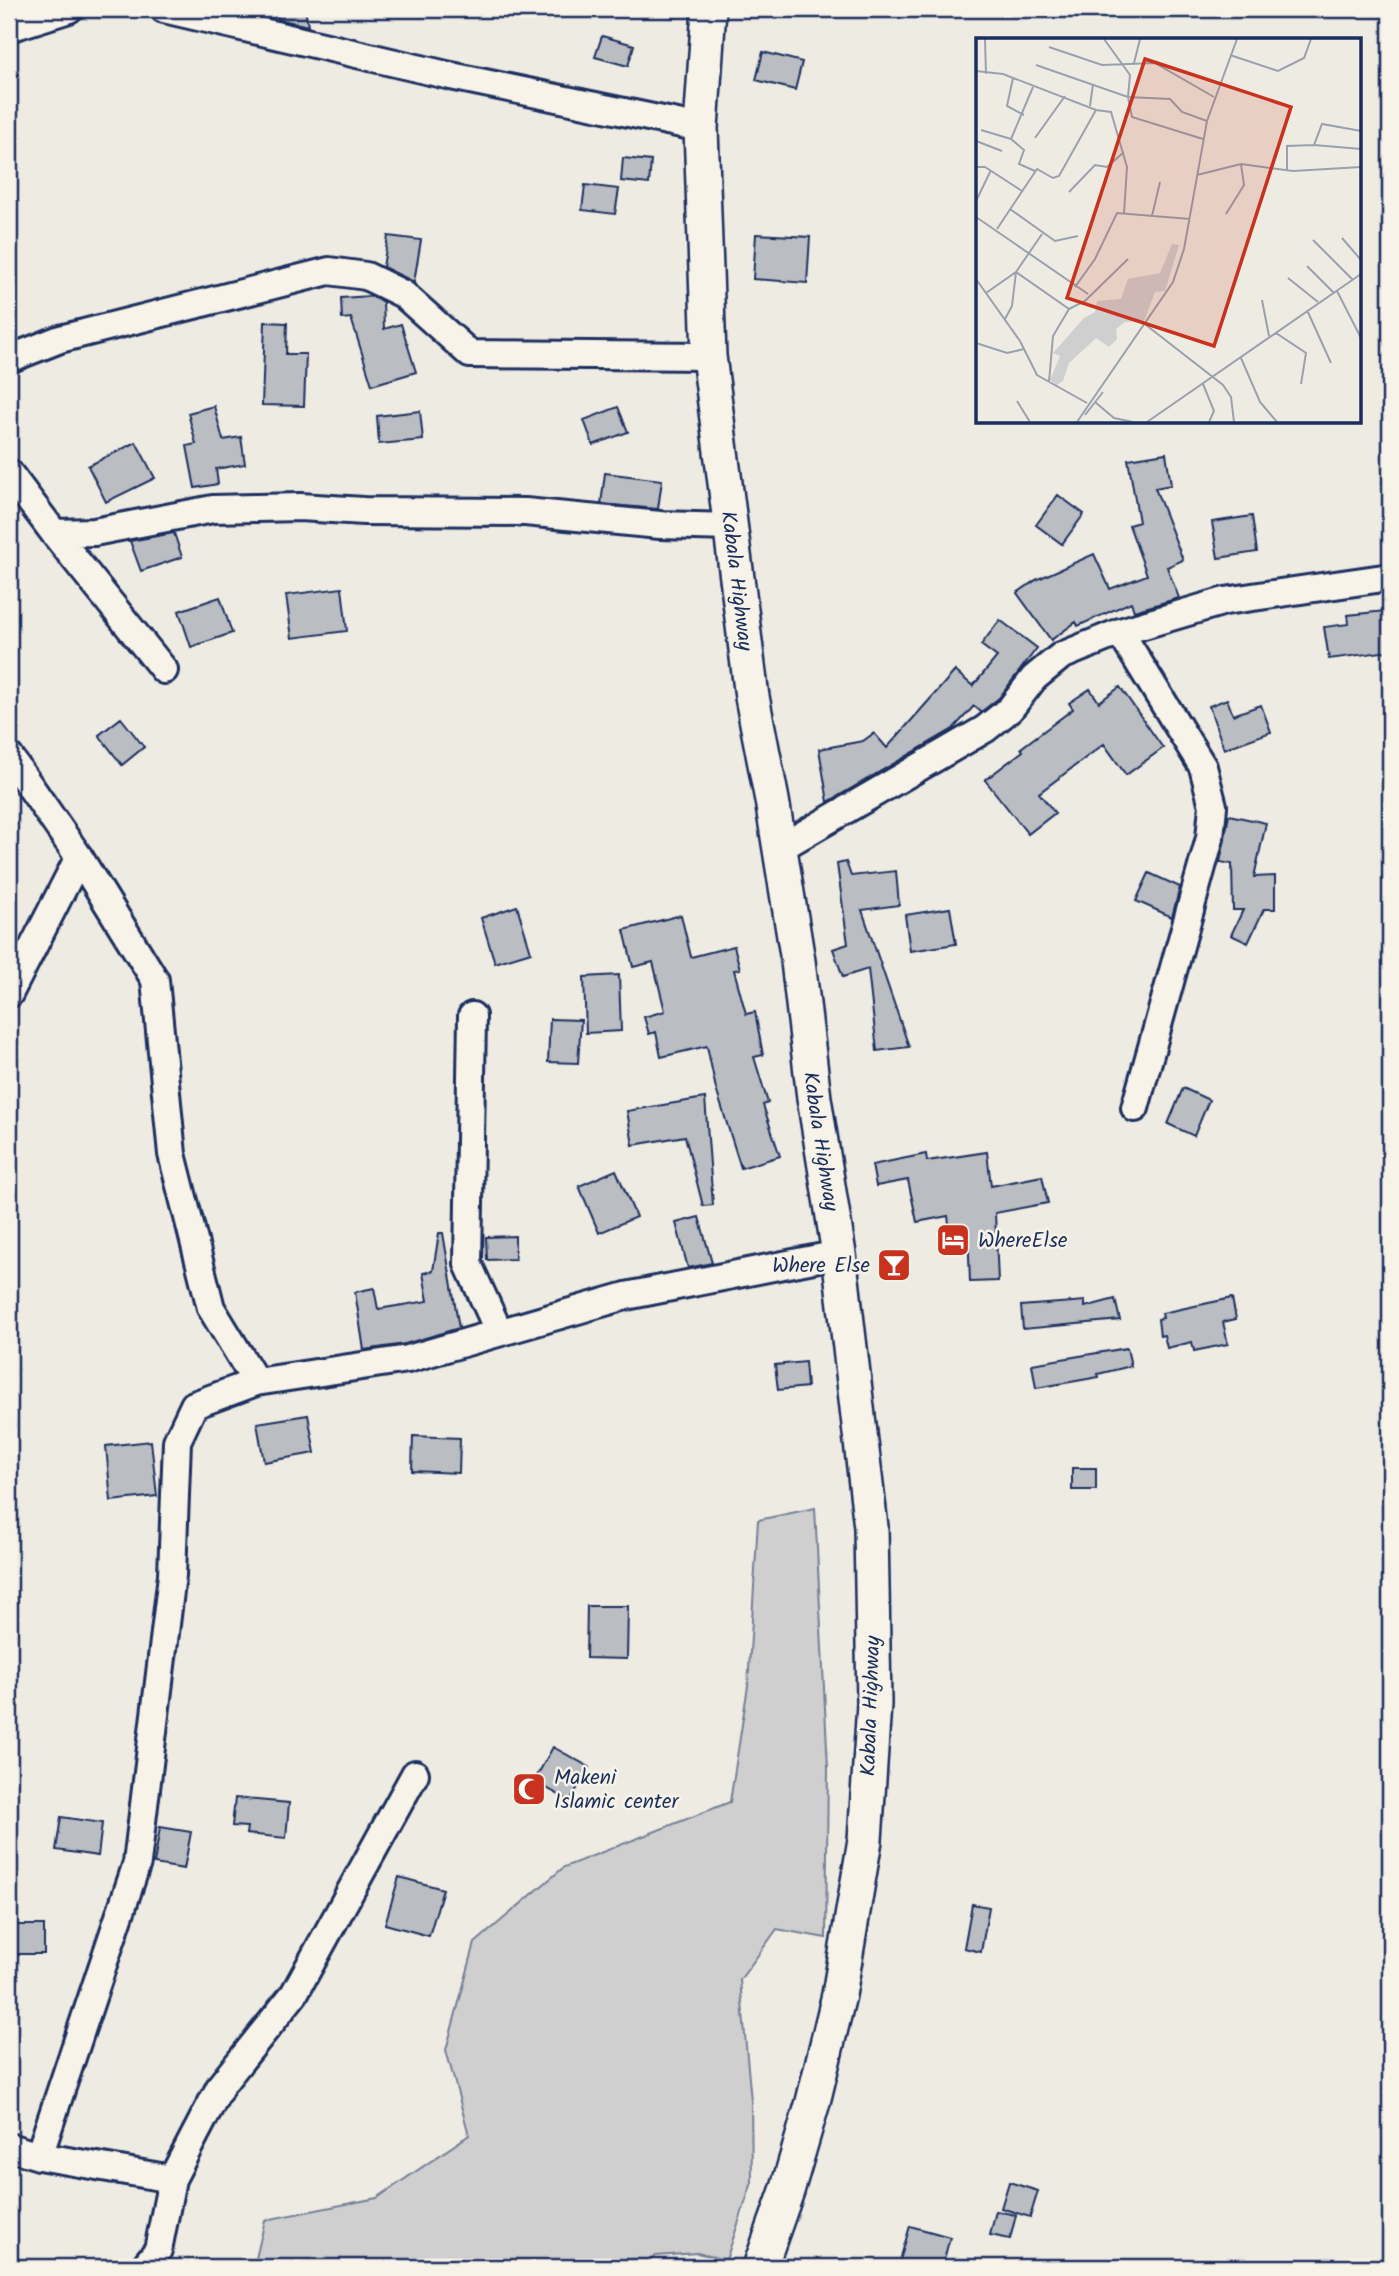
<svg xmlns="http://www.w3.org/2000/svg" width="1399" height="2276" viewBox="0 0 1399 2276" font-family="Kalam,sans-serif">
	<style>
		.green { fill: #cfcfcf; stroke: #757f96; stroke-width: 2 }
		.building { fill: #babdc2; stroke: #1b2f5e; stroke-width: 2 }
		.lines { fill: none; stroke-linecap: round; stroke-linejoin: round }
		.minor-casing { stroke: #1b2f5e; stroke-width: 32 }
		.major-casing { stroke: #1b2f5e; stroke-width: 38 }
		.minor { stroke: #f7f3e8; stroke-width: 26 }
		.major { stroke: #f7f3e8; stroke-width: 33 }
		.labels { text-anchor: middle; stroke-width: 5; stroke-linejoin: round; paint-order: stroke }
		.street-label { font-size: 21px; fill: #1b2f5e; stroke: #f7f3e8 }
		.poi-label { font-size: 21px; fill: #1b2f5e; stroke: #f7f3e8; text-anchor: start }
		.inset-road { fill: none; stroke: #9aa0ad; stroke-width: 2 }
		.view { fill: #c8321e; fill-opacity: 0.15; stroke: #c8321e; stroke-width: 3.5 }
		.inset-edge { fill: none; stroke: #1b2f5e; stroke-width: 3.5 }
	</style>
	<rect width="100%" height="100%" fill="#eeebe2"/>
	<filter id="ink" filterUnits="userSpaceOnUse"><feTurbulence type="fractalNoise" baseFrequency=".0143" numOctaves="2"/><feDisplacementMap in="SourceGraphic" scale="14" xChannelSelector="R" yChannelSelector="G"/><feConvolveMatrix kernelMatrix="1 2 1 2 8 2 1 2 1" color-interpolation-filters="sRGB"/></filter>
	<g filter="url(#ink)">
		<path class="green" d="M 815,1508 L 828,1768 L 826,1938 L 777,1929 L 740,1980 L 751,2101 L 752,2182 L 726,2260 L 697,2253 L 656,2256 L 642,2267 L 254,2267 L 265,2220 L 377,2198 L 469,2135 L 446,2050 L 475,1943 L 564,1867 L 730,1802 L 748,1686 L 758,1520 Z"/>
		<path class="building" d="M 276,9 L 305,9 L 308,26 L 278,19 Z
			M 602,36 L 634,45 L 628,66 L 595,57 Z
			M 763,52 L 802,62 L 795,90 L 756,80 Z
			M 623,158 L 651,161 L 649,184 L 621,181 Z
			M 585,185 L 619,189 L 615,214 L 582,210 Z
			M 756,234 L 810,237 L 807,283 L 753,279 Z
			M 388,236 L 421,240 L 414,282 L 383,267 Z
			M 371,296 L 383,302 L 384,329 L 401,324 L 416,372 L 372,385 L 351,318 L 342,319 L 341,298 Z
			M 265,322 L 287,323 L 286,354 L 306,354 L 304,406 L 262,405 Z
			M 214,406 L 223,440 L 241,437 L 245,464 L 216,469 L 218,484 L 195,488 L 187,446 L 196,444 L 188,413 Z
			M 618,407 L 628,432 L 593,445 L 584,420 Z
			M 420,411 L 423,440 L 379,444 L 377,416 Z
			M 136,442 L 155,478 L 106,502 L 88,466 Z
			M 1166,453 L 1171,485 L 1155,488 L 1183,560 L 1167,567 L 1179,598 L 1134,611 L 1131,602 L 1078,626 L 1076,622 L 1051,640 L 1017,593 L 1036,580 L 1094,554 L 1110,589 L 1147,575 L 1129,525 L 1139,522 L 1128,459 Z
			M 605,473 L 662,480 L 658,509 L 601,504 Z
			M 1058,495 L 1084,514 L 1062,544 L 1036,525 Z
			M 1252,516 L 1257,552 L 1218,558 L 1212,522 Z
			M 174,533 L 182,557 L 141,571 L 130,541 Z
			M 342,588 L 347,631 L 292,638 L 286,595 Z
			M 220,597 L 232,633 L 191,647 L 179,611 Z
			M 1385,611 L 1390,651 L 1329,659 L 1324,627 L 1349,624 L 1348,615 Z
			M 1000,620 L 1037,648 L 999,698 L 981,712 L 974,706 L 953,729 L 828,802 L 819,749 L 863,741 L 874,733 L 887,748 L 955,671 L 973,686 L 997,657 L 981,645 Z
			M 1120,687 L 1163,748 L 1126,775 L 1104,744 L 1039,793 L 1055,813 L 1028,834 L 985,780 L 1023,751 L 1021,748 L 1073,709 L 1069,703 L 1090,689 L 1099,702 Z
			M 1227,699 L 1233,715 L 1261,705 L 1271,732 L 1224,749 L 1209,706 Z
			M 121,718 L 144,747 L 122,765 L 99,735 Z
			M 1229,815 L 1266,823 L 1254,877 L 1275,876 L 1275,909 L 1264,909 L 1248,943 L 1231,935 L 1243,910 L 1233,910 L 1232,864 L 1220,862 Z
			M 846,862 L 851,876 L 896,871 L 899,905 L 862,910 L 909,1047 L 877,1051 L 868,969 L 843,977 L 833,949 L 848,944 L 837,864 Z
			M 1149,873 L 1180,887 L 1172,917 L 1136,901 Z
			M 517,906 L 531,952 L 495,963 L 481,918 Z
			M 950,908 L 956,944 L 910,951 L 905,915 Z
			M 681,915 L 691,957 L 734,946 L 740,969 L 734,970 L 746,1014 L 755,1012 L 763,1055 L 754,1057 L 768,1103 L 763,1105 L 780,1156 L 741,1168 L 716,1089 L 707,1046 L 661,1057 L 656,1032 L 649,1034 L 644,1017 L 665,1011 L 653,962 L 633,967 L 624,930 Z
			M 619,975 L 621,1031 L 586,1033 L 584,977 Z
			M 550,1019 L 581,1020 L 578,1063 L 548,1062 Z
			M 1183,1088 L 1209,1100 L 1194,1136 L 1168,1124 Z
			M 705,1098 L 713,1205 L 703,1206 L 685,1136 L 633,1145 L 627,1111 Z
			M 987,1152 L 991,1186 L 1042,1176 L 1048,1203 L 995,1213 L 998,1281 L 970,1282 L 968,1229 L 950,1232 L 948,1216 L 917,1222 L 908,1180 L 876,1186 L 872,1165 L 926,1154 L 927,1161 Z
			M 616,1170 L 636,1217 L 599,1233 L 579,1186 Z
			M 699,1217 L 712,1263 L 688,1268 L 676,1223 Z
			M 439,1233 L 443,1233 L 459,1328 L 405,1344 L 364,1350 L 355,1292 L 374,1288 L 378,1309 L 428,1301 L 423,1273 L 433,1271 Z
			M 515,1236 L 515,1259 L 487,1260 L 486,1237 Z
			M 1232,1298 L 1236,1319 L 1223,1322 L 1228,1344 L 1194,1351 L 1192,1342 L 1167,1348 L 1164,1335 L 1160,1336 L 1158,1319 L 1163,1318 L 1162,1313 Z
			M 1115,1299 L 1120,1320 L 1023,1329 L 1021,1306 L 1085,1301 L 1085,1307 Z
			M 1127,1348 L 1131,1366 L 1098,1374 L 1099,1377 L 1036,1388 L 1032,1364 Z
			M 805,1362 L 807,1387 L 778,1390 L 775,1365 Z
			M 308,1415 L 315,1453 L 264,1462 L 257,1423 Z
			M 413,1436 L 460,1438 L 459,1473 L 412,1471 Z
			M 151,1441 L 157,1496 L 111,1501 L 106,1446 Z
			M 1072,1468 L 1096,1468 L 1096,1490 L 1072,1490 Z
			M 587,1606 L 628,1606 L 627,1659 L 586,1658 Z
			M 553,1747 L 589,1767 L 570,1801 L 534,1781 Z
			M 235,1798 L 289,1803 L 286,1838 L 246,1834 L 247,1827 L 232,1826 Z
			M 61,1817 L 102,1823 L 98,1856 L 56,1850 Z
			M 160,1827 L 191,1832 L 184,1869 L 154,1864 Z
			M 399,1877 L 443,1889 L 429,1936 L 385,1924 Z
			M 972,1904 L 989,1907 L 981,1952 L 964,1948 Z
			M 9,1925 L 44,1925 L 44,1954 L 9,1954 Z
			M 1009,2182 L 1038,2191 L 1030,2217 L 1001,2208 Z
			M 996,2211 L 1016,2215 L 1010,2239 L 990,2235 Z
			M 910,2226 L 950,2237 L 942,2267 L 898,2267 Z"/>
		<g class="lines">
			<g class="minor-casing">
				<path id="minor" d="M 164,9 L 451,76 L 701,128
					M 9,28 L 69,9
					M 9,359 L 60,339 L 329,271 L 366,276 L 403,294 L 470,354 L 709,356
					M 9,473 L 54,533 L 94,532 L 213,509 L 300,507 L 364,511 L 525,512 L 660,525 L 730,527
					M 54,533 L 164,670
					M 1120,632 L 1203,767 L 1213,806 L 1210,838 L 1135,1108
					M 9,756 L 79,857 L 155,980 L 172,1154 L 211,1308 L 256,1382
					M 780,848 L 985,729 L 1010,709 L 1034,678 L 1061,656 L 1120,632 L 1225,601 L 1390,577
					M 9,994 L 79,857
					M 472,1016 L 468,1264 L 499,1332
					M 9,2147 L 39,2156 L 172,2179
					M 39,2156 L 137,1863 L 172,1575 L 177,1441 L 194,1405 L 256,1382 L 408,1359 L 626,1296 L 839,1254
					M 144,2267 L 158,2250 L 172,2179 L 221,2085 L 294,1994 L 415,1774"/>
			</g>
			<g class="major-casing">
				<g id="major">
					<path id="s1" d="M 709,9 L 701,128 L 709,356 L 752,697 L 772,800 L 798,961 L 814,1098 L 839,1254 L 871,1527 L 874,1704 L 865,1840 L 839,1995 L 813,2102 L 787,2191 L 760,2267"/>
				</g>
			</g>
			<use href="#minor" class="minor"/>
			<use href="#major" class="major"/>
		</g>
	</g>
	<defs>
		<g id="hotel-square" transform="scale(1.75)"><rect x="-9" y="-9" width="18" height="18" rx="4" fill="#c8321e" stroke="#f7f3e8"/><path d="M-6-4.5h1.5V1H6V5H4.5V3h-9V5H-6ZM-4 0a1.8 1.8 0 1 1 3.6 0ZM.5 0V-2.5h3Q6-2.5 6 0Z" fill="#fff"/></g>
		<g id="bar-square" transform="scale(1.75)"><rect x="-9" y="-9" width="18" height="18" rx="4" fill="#c8321e" stroke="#f7f3e8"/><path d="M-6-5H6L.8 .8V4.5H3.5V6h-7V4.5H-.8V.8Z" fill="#fff"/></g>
		<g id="mosque-square" transform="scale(1.75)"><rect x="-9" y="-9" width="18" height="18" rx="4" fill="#c8321e" stroke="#f7f3e8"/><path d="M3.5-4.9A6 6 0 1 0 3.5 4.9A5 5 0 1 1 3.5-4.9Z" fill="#fff"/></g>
	</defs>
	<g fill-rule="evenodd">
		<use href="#hotel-square" x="953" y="1240"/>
		<use href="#bar-square" x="894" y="1265"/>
		<use href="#mosque-square" x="529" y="1789"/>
	</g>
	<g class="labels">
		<g class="street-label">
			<text dy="7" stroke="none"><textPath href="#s1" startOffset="574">Kabala Highway</textPath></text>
			<text dy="7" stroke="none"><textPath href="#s1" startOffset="1141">Kabala Highway</textPath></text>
			<text transform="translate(870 1706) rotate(-88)" y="7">Kabala Highway</text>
		</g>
		<g class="poi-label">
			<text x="978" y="1247">WhereElse</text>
			<text x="870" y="1272" text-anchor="end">Where Else</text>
			<text x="554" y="1784">Makeni<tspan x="554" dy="24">Islamic center</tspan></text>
		</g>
	</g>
	<g transform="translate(976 38)">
		<rect width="385" height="385" fill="#eeebe2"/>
		<path d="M 196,206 L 203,207 L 189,253 L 179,254 L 168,283 L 149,284 L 140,291 L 141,301 L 133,309 L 120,300 L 93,325 L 87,343 L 81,347 L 74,342 L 84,318 L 77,315 L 108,280 L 119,274 L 121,263 L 145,261 L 152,241 L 184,235 Z" fill="#cfcfcf"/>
		<path class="inset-road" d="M 9,1 L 10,36M 128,1 L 154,37 L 152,59 L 194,61 L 206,74 L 231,83M 73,9 L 126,27 L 179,25 L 238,59M 254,17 L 302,33 L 328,20 L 335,1M 158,25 L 164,1M 60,27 L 152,59 L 156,79 L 227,101M 0,33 L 27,36 L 120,72 L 135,74 L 151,129 L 148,175M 37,40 L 31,68 L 48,77M 114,68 L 117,46M 5,92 L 35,101 L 48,112 L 43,126 L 59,133M 59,100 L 89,58M 35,101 L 57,49M 0,103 L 26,113M 338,107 L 385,111M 0,129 L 9,129 L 46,153M 311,132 L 311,108 L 338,107 L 346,86 L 385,93M 221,137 L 265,126 L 317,133 L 385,129M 93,154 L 119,127 L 131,129 L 148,114M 1,161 L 15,132M 34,171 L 79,203 L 102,198M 250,176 L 268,147 L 265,126M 176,178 L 184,144M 0,179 L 112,256M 21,191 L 61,131 L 77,140 L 83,138 L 120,72M 366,200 L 385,222M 337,202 L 377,242M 331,228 L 358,255M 312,240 L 342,264M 0,241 L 44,303 L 61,337 L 111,365M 99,249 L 119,221 L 141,175 L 214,181M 361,253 L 385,300M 10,255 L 40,234 L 93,271 L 77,298 L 73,344M 286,262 L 293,298M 93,271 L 109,263 L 152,221M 331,272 L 355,325M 29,281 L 36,268 L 40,234 L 66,196M 170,287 L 247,347 L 255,359 L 258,384M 300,295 L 330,315 L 325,346M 0,305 L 31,315 L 48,311M 265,320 L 284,364 L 301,384M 227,346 L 238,373 L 233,384M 41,363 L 54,384M 119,364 L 138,380 L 157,384M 109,377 L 127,354M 101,384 L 197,244 L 208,211 L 231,83 L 261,1M 171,384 L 385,236"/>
		<path class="view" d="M 169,21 L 315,69 L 238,308 L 91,260 Z"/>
		<rect width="385" height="385" class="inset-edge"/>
	</g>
	<rect width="1399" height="2276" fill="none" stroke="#f7f3e8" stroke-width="35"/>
	<rect x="18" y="18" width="1364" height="2241" fill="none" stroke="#1b2f5e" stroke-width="2.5" filter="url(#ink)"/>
</svg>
